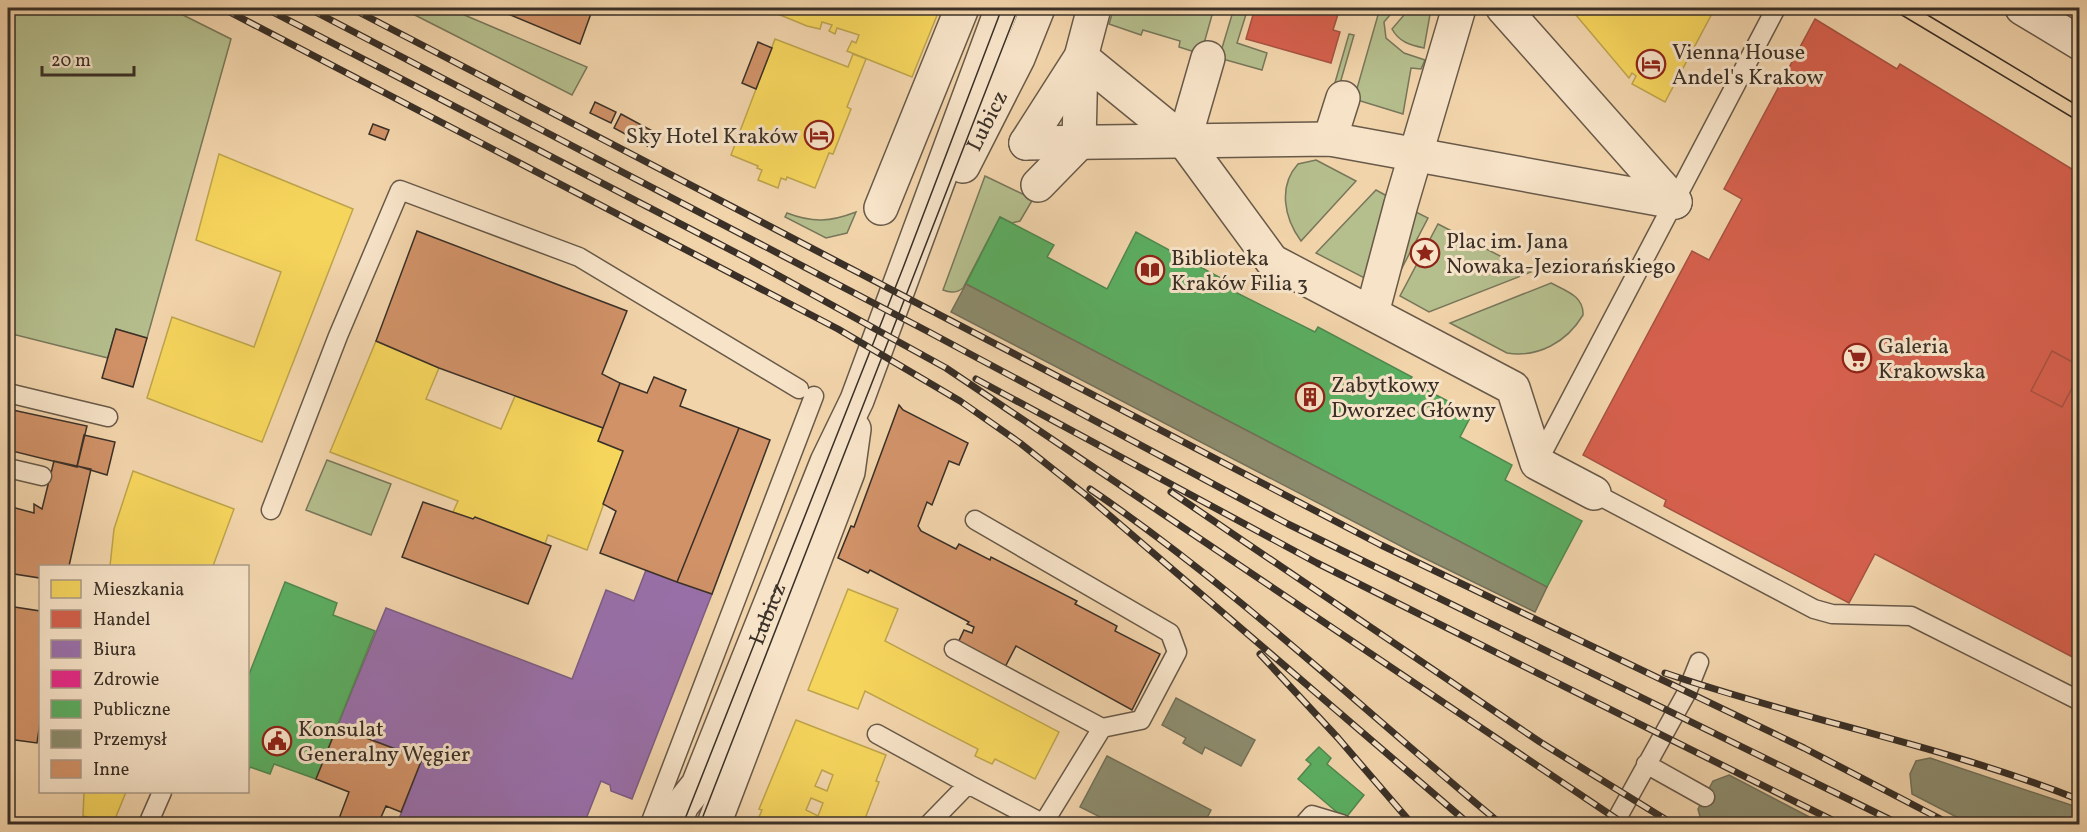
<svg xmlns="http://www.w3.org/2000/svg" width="2087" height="832" viewBox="0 0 2087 832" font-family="Vollkorn,serif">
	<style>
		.green { fill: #b5be8d; stroke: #78775a; stroke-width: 1.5 }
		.homes { fill: #f6d55c; stroke: #bea44c; stroke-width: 1.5; fill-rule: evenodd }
		.shops { fill: #d6604d; stroke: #a75242; stroke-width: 1.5 }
		.offices { fill: #9970ab; stroke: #7c5d83; stroke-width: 1.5 }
		.health { fill: #e7298a; stroke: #b32b6c; stroke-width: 1.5 }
		.public { fill: #5aae61; stroke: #508850; stroke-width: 1.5 }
		.industry { fill: #8c8c6e; stroke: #737059; stroke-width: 1.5 }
		.building { fill: #d19268; stroke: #3a3027; stroke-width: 1.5 }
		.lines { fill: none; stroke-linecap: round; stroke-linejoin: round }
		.lane-casing { stroke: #685948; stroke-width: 21 }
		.street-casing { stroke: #685948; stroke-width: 36 }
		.lane { stroke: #f7e3c8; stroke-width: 18 }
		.street { stroke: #f7e3c8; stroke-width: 33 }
		.tram { stroke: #3a3027; stroke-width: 1.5 }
		.rail-casing { stroke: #3a3027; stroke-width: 7 }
		.rail { stroke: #f7e3c8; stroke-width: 4.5; stroke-dasharray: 14; stroke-linecap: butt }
		.labels { text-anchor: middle; stroke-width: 6; stroke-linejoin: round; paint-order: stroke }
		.poi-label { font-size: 22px; fill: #3a3027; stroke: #f7e3c8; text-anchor: start }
		.street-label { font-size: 22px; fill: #3a3027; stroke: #f7e3c8 }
	</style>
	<rect width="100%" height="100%" fill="#f2d4ab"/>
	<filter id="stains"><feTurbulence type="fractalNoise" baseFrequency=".00333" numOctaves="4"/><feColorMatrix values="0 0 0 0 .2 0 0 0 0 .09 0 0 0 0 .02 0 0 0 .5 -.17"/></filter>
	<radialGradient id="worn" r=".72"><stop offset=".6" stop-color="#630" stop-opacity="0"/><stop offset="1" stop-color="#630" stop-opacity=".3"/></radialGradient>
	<path class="green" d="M 8,8 L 169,8 L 231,39 L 147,338 L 116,329 L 108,358 L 8,333 Z
		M 401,8 L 448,8 L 587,67 L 572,95 Z
		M 1114,8 L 1214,8 L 1201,54 L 1179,47 L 1180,41 L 1143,30 L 1141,35 L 1109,24 Z
		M 1234,8 L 1248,8 L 1237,43 L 1267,53 L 1262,70 L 1219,58 Z
		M 1380,8 L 1396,8 L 1384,22 L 1386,38 L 1404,53 L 1425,60 L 1421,69 L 1411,68 L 1403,114 L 1354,99 Z
		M 1405,8 L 1431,9 L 1424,48 C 1410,45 1399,42 1392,29 L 1404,15 Z
		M 1349,34 L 1354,35 L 1337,94 L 1332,93 Z
		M 1316,160 L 1356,181 L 1301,241 C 1284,218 1278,186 1298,164 Z
		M 985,176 L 1033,199 L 1020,221 L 1012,223 L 1000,217 L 963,288 C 957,293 950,293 943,290 Z
		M 1376,190 L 1396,201 L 1376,284 L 1316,253 Z
		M 1406,207 L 1428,218 L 1390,291 Z
		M 856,212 L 847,233 L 826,238 L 785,217 L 787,213 C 813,223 830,222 856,212 Z
		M 1438,224 L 1531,272 L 1429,312 L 1400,296 Z
		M 1551,283 C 1566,291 1584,296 1583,315 C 1567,342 1538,358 1507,353 L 1450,323 Z
		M 327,460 L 391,484 L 371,535 L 306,510 Z"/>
	<path class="homes" d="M 493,8 L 511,8 L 508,14 Z
		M 763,8 L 940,8 L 912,77 L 847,51 L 852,41 L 856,43 L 859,35 L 837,28 L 835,34 L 829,31 L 832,25 L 822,22 L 820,29 L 807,26 Z
		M 1570,8 L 1715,8 L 1665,102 L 1632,84 L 1636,76 L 1632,73 L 1629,78 Z
		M 775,39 L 848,67 L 853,54 L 866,59 L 847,107 L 851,109 L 833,154 L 829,153 L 815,188 L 787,177 L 786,180 L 781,178 L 778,188 L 758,180 L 762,170 L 757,168 L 758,166 L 731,155 Z
		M 219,154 L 353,209 L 262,442 L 147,398 L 172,317 L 254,347 L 281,272 L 196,240 Z
		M 376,341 L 439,368 L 426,399 L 501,429 L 515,396 L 603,428 L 598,441 L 623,451 L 587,550 L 548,535 L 545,544 L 475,517 L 473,519 L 453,512 L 458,501 L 330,452 Z
		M 133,471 L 234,509 L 213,566 L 110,566 L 114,529 Z
		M 848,589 L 898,609 L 885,641 L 1059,732 L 1035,779 L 995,759 L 992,764 L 975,756 L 978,749 L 865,691 L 858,709 L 808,690 Z
		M 796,720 L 886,755 L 876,781 L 879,782 L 863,824 L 756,824 L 762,810 L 759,809 ZM 822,770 L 833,775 L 827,791 L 815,786 ZM 811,798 L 823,803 L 818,816 L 806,810 Z
		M 84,792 L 126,792 L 113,824 L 83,816 Z"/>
	<path class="shops" d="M 1255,8 L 1340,8 L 1333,30 L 1340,32 L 1331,63 L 1246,39 Z
		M 1815,19 L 1897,69 L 1900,64 L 2080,174 L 2080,661 L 1875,554 L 1849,603 L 1664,506 L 1666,500 L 1583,455 L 1692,251 L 1709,260 L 1742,199 L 1724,189 Z
		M 2052,351 L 2080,366 L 2080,373 L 2062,407 L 2031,391 Z"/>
	<path class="offices" d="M 646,570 L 712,594 L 632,799 L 611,791 L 610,785 L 601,781 L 584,824 L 397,824 L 422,759 L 337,727 L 386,608 L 572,679 L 606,590 L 634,601 Z"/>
	<path class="health" d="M 8,819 L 42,824 L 8,824 Z"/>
	<path class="public" d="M 1000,217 L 1054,245 L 1047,257 L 1107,289 L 1136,232 L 1230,283 L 1227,288 L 1315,332 L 1318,327 L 1412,377 L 1409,381 L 1469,412 L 1472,414 L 1460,437 L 1512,465 L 1505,480 L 1582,521 L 1547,587 L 966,284 Z
		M 285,582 L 337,603 L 333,615 L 375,631 L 316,779 L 274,764 L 270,774 L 250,767 L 248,773 L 248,677 Z
		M 1319,747 L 1331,758 L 1327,764 L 1364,795 L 1345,819 L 1298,779 L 1311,764 L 1306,760 Z"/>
	<path class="industry" d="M 966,284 L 1547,587 L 1535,612 L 1418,555 L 951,312 Z
		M 1176,698 L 1255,740 L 1241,766 L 1205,747 L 1202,754 L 1183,743 L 1186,738 L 1162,725 Z
		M 1107,756 L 1211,810 L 1204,824 L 1114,824 L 1080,807 Z
		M 1930,758 L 2080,808 L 2080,824 L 1970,824 L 1912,794 L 1910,774 L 1916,761 Z
		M 1729,775 L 1823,824 L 1702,824 L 1698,809 L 1713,781 Z"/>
	<path class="building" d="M 511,8 L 593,8 L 580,44 L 508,14 Z
		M 758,42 L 772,48 L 756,89 L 742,83 Z
		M 595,102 L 616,112 L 611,123 L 590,113 Z
		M 621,114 L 658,134 L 651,148 L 614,128 Z
		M 373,124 L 389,130 L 385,140 L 369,134 Z
		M 417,231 L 627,311 L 602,374 L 620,383 L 603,428 L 439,368 L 376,341 Z
		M 116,329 L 147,338 L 133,387 L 102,378 Z
		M 654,377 L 686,390 L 680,406 L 739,428 L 677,582 L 600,553 L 616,511 L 603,504 L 623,451 L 598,441 L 620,383 L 647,393 Z
		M 899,405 L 903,410 L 968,443 L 959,465 L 949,461 L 932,505 L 927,502 L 918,526 L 921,531 L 956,549 L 959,544 L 990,560 L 991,557 L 1077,601 L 1075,604 L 1117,626 L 1115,631 L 1160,654 L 1132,710 L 1016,646 L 1004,669 L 957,645 L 964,630 L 972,633 L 974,627 L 967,624 L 969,622 L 870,570 L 868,573 L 838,558 L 851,526 L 854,527 Z
		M 8,409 L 87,426 L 77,467 L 8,450 Z
		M 739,428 L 770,440 L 712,594 L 677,582 Z
		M 84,435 L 115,442 L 107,475 L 77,466 Z
		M 54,461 L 91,469 L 69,566 L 40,566 L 40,578 L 8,573 L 8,506 L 34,513 L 34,504 L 42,509 Z
		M 423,502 L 473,519 L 475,517 L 551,546 L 528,604 L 402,557 Z
		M 8,606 L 40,611 L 40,722 L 37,743 L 8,739 Z
		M 337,727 L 422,759 L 401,812 L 386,806 L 378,824 L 337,824 L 349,792 L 316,779 Z"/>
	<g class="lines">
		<g class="lane-casing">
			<path id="lane" d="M 8,393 L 108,417
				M 1537,463 L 1776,8
				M 8,468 L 42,476
				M 1594,493 L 1814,609 L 1832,614 L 1911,616 L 2080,701
				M 271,510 L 338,336 L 400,190 L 579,257 L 799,389
				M 975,520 L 1170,633 L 1177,652 L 1141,720 L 1102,728 L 1043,824
				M 954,649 L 1102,728
				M 877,734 L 968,784
				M 1646,764 L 1705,797
				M 148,824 L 162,792
				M 650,824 L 814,396
				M 929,824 L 968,784 L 1044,824
				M 1304,824 L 1312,815 L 1342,824
				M 1614,824 L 1687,692 L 1699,662"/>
		</g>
		<g class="street-casing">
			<g id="street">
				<path d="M 1503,8 L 1675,202"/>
				<path d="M 2022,8 L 2080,43"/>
				<path d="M 1330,139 L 1343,98"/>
				<path d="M 1184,141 L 1208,58"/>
				<path d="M 1026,143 L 1330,139 L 1675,202"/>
				<path d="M 1026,143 L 1081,57 L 1094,8"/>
				<path id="s1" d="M 963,166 L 1018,58 L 1038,8"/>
				<path d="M 1038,185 L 1079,143 L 1081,57 L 1184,141 L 1272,261 L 1513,388 L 1537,463 L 1594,493"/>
				<path d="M 881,208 L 962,8"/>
				<path d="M 1372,313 L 1401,204 L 1459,8"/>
				<path id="s2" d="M 674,824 L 682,805 L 698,785 L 827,462 L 857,400 L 1002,8"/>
				<path d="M 714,824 L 848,472 L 854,429"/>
			</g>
		</g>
		<use href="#lane" class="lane"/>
		<use href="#street" class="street"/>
		<path class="tram" d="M 1890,8 L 2080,122
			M 1916,8 L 2080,107
			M 683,824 L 903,268 L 1002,8
			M 700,824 L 1018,8"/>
		<g class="rail-casing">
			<path id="rail" d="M 222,8 L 838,329 L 960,401 L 1020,443 L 1088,497 L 1469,824
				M 265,8 L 750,260 L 946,368 L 1624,824
				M 308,8 L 927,331 L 1288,524 L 1899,824
				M 351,8 L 1381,545 L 1804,748 L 1950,824
				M 976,379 L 1317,563 L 1840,824
				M 1090,489 C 1237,589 1365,712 1501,824
				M 1171,492 L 1540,742 L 1673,824
				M 1260,654 L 1338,738 L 1412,824
				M 1665,673 C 1802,720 1945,746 2080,800"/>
		</g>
		<use href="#rail" class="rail"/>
	</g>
	<defs>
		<g id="hotel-ring" transform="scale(1.5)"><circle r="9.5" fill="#f7e3c8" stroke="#8f2418" stroke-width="1.5"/><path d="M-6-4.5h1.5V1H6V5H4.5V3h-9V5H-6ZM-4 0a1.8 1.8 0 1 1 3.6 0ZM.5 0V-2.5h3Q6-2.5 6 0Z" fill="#8f2418"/></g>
		<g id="sight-ring" transform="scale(1.5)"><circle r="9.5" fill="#f7e3c8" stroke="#8f2418" stroke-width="1.5"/><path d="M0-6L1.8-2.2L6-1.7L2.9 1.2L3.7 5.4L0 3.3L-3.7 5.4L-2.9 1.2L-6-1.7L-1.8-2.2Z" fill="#8f2418"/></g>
		<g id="library-ring" transform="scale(1.5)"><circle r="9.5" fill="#f7e3c8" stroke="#8f2418" stroke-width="1.5"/><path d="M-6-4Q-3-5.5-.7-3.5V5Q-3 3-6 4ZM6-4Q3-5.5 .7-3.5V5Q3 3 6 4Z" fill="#8f2418"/></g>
		<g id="supermarket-ring" transform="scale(1.5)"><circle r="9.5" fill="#f7e3c8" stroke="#8f2418" stroke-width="1.5"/><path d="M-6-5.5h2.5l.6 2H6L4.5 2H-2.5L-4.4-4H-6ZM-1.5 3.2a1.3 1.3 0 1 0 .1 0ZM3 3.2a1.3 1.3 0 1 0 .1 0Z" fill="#8f2418"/></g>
		<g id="building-ring" transform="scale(1.5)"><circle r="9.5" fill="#f7e3c8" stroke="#8f2418" stroke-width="1.5"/><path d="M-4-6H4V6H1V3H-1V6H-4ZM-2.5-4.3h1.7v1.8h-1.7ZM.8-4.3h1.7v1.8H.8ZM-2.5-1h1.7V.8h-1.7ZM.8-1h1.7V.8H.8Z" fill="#8f2418"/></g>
		<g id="civic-ring" transform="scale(1.5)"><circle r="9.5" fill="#f7e3c8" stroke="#8f2418" stroke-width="1.5"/><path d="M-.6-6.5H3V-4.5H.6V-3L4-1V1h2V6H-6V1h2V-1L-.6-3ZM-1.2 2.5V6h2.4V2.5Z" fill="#8f2418"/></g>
	</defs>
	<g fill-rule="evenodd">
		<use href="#hotel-ring" x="1651" y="64"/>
		<use href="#hotel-ring" x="819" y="135"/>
		<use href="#sight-ring" x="1425" y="253"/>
		<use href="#library-ring" x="1150" y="270"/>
		<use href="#supermarket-ring" x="1857" y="358"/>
		<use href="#building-ring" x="1310" y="397"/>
		<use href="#civic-ring" x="277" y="741"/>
	</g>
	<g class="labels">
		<g class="poi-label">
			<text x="1672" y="59">Vienna House<tspan x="1672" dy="25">Andel's Krakow</tspan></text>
			<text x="798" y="143" text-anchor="end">Sky Hotel Kraków</text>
			<text x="1446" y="248">Plac im. Jana<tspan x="1446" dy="25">Nowaka-Jeziorańskiego</tspan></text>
			<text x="1171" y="265">Biblioteka<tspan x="1171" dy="25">Kraków Filia 3</tspan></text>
			<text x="1878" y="353">Galeria<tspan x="1878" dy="25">Krakowska</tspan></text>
			<text x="1331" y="392">Zabytkowy<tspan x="1331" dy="25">Dworzec Główny</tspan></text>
			<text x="298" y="736">Konsulat<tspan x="298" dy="25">Generalny Węgier</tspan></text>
		</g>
		<g class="street-label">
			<text dy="8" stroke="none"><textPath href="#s1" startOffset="51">Lubicz</textPath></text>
			<text dy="8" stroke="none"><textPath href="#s2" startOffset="231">Lubicz</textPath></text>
		</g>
	</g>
	<rect width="2087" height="832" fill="none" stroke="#f2d4ab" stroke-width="30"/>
	<rect x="9" y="9" width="2069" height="814" fill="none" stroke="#3a3027" stroke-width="3"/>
	<rect x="15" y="15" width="2057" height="802" fill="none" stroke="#3a3027" stroke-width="1.5"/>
	<rect x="39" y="565" width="210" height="228" fill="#f7e3c8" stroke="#ab9b88" stroke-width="1.5"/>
	<rect x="51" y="580" width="30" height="18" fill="#f6d55c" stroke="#ab9b88" stroke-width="1.5"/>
	<text x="93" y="595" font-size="18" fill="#3a3027">Mieszkania</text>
	<rect x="51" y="610" width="30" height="18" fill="#d6604d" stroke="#ab9b88" stroke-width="1.5"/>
	<text x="93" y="625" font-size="18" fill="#3a3027">Handel</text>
	<rect x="51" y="640" width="30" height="18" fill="#9970ab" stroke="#ab9b88" stroke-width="1.5"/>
	<text x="93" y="655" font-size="18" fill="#3a3027">Biura</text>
	<rect x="51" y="670" width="30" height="18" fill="#e7298a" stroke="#ab9b88" stroke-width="1.5"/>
	<text x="93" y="685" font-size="18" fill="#3a3027">Zdrowie</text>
	<rect x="51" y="700" width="30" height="18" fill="#5aae61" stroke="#ab9b88" stroke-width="1.5"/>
	<text x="93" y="715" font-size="18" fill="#3a3027">Publiczne</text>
	<rect x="51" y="730" width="30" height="18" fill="#8c8c6e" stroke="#ab9b88" stroke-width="1.5"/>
	<text x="93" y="745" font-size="18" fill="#3a3027">Przemysł</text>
	<rect x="51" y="760" width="30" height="18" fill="#d19268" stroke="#ab9b88" stroke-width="1.5"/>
	<text x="93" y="775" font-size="18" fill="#3a3027">Inne</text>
	<path d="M42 66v9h92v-9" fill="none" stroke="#3a3027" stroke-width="3"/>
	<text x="51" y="66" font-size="18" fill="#3a3027" stroke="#f7e3c8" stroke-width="4.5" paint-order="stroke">20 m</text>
	<rect width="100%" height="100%" filter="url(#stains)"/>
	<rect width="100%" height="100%" fill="url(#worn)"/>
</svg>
